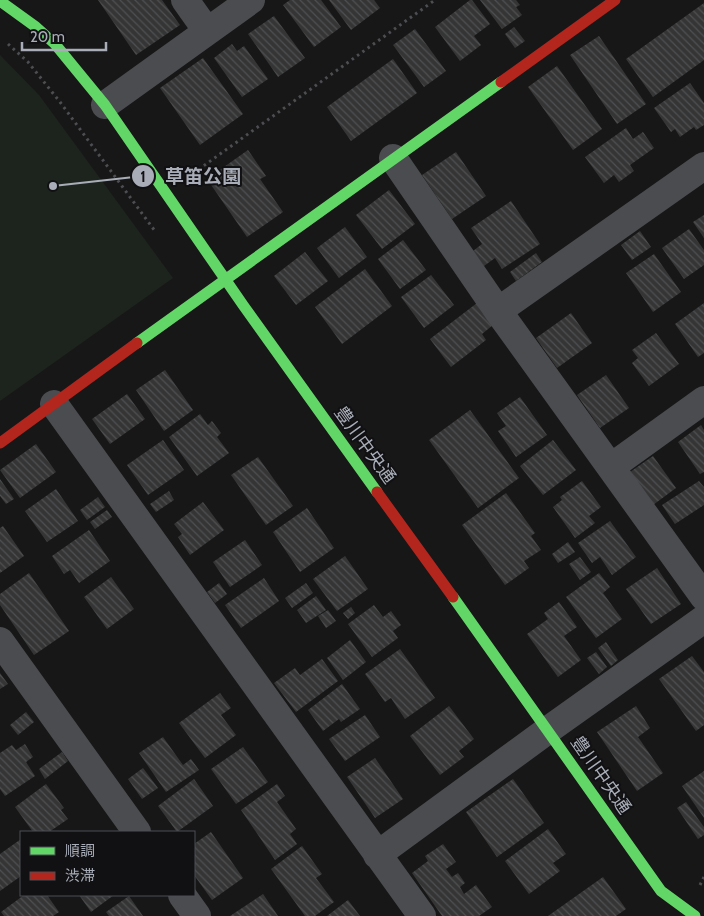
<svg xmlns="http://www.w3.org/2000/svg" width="704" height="916" viewBox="0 0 704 916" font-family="Cabin,'Noto Sans JP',sans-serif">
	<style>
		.park { fill: #1d241e }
		.building { fill: url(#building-back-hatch) }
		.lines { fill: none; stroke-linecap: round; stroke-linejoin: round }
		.path { stroke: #4d4e52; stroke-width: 3; stroke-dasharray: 2.5 4; stroke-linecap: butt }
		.street { stroke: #4b4c50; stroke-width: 28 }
		.fast { stroke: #63d668; stroke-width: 11 }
		.jam { stroke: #b3261e; stroke-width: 11 }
		.labels { text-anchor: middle; stroke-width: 4; stroke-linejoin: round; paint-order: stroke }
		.street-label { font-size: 18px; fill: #a8adb8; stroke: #111113 }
		.leader { fill: none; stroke: #a8adb8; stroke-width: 2 }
		.callout-dot { fill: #a8adb8; stroke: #111113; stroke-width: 2 }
		.mark-label { font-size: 15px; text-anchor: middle; font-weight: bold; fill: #111 }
		.callout-label { font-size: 19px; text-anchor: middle; font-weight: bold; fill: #a8adb8; stroke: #111113; stroke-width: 4; stroke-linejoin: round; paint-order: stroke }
	</style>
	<defs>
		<pattern id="building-back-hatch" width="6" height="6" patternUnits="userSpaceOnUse" patternTransform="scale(1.25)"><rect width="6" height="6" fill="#353536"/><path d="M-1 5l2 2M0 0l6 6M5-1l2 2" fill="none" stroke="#4f5051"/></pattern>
	</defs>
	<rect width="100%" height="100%" fill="#171717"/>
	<path class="park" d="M 0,55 L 39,95 L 173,278 L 0,401 Z"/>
	<path class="building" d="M 98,0 L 162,0 L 180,25 L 136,55 Z
		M 290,0 L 321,0 L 341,27 L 314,47 L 283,5 Z
		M 329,0 L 374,0 L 380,8 L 351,30 Z
		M 470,0 L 472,0 L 490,24 L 474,36 L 481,45 L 460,61 L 435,27 Z
		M 480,0 L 516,0 L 520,5 L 516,7 L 522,15 L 502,29 Z
		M 704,3 L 704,60 L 653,97 L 626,59 Z
		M 274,16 L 305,58 L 278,77 L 248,34 Z
		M 514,27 L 525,41 L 515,48 L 505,34 Z
		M 415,29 L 446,71 L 424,87 L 393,45 Z
		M 599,36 L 646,104 L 617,124 L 570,55 Z
		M 232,44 L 237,51 L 244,46 L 268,79 L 242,97 L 214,58 Z
		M 203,58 L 243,114 L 200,145 L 160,88 Z
		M 393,59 L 417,93 L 351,141 L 327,107 Z
		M 557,66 L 602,129 L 573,150 L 528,87 Z
		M 690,83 L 704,103 L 704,125 L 696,130 L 694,127 L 680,137 L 675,129 L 671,132 L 654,108 Z
		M 626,128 L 633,139 L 643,132 L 654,148 L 630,165 L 634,171 L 619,182 L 614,175 L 604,183 L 585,157 Z
		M 248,150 L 266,176 L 260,179 L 283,212 L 247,237 L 207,179 Z
		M 456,152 L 486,196 L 452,219 L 422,175 Z
		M 389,190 L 415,224 L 382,249 L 356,215 Z
		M 511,201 L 540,244 L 502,269 L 495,258 L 484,266 L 473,251 L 482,244 L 471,228 Z
		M 704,215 L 704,238 L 693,222 Z
		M 345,227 L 367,257 L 339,278 L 317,248 Z
		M 689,229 L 704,250 L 704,265 L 684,279 L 662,248 Z
		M 640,231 L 651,247 L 632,260 L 621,245 Z
		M 403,240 L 426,270 L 400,289 L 378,259 Z
		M 305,252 L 328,281 L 296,305 L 274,276 Z
		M 536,253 L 542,262 L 516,281 L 510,272 Z
		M 654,254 L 681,292 L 653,312 L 626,273 Z
		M 365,269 L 392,306 L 342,344 L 315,307 Z
		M 431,275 L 454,305 L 424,328 L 401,297 Z
		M 477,303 L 493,325 L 482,334 L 486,340 L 451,367 L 430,339 Z
		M 704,303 L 704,353 L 698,357 L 675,324 Z
		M 571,313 L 592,343 L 557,368 L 536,338 Z
		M 656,333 L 679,364 L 649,386 L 632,363 L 638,358 L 632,350 Z
		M 165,370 L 193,410 L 164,431 L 136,390 Z
		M 606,375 L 629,408 L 600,428 L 577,395 Z
		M 127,394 L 145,419 L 110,444 L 92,419 Z
		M 520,397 L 547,435 L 516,457 L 498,431 L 506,426 L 497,413 Z
		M 470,410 L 519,478 L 478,508 L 429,440 Z
		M 200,414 L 208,425 L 212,421 L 221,433 L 217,437 L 229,453 L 197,476 L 169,437 Z
		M 701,425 L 704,430 L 704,472 L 700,474 L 678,442 Z
		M 163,440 L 184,470 L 148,495 L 127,465 Z
		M 553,440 L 576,470 L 543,495 L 520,466 Z
		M 36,444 L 56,472 L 20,498 L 0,470 Z
		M 653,456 L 676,488 L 653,505 L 630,472 Z
		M 258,457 L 293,506 L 266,525 L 231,475 Z
		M 0,479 L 14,499 L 6,504 L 0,496 Z
		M 582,481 L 601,507 L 589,516 L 595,523 L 575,538 L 553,507 L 562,500 L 560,497 Z
		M 699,481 L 704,487 L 704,505 L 675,524 L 662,505 Z
		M 56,489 L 78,521 L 47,542 L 25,511 Z
		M 169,491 L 174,500 L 156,512 L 150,504 Z
		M 506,493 L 535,533 L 531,536 L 541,550 L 524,561 L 529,568 L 505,585 L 462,525 Z
		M 98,497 L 105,507 L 87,520 L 80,510 Z
		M 203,502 L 224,530 L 190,555 L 178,537 L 182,534 L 174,524 Z
		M 307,508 L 334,548 L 300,572 L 273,532 Z
		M 107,510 L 112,517 L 95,529 L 90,522 Z
		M 610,521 L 636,557 L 612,575 L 600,557 L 592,563 L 578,543 Z
		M 3,526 L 24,556 L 0,573 L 0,528 Z
		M 89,530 L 110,561 L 79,583 L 70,570 L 64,574 L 52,556 Z
		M 245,540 L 262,565 L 230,587 L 213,562 Z
		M 568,542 L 575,552 L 558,563 L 552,554 Z
		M 345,556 L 368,589 L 337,611 L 313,579 Z
		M 580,557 L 591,572 L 580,580 L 569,564 Z
		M 657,568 L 681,604 L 651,624 L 626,589 Z
		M 29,573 L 69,631 L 34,655 L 0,605 L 0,594 Z
		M 599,573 L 610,587 L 603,593 L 622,619 L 596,638 L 566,597 Z
		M 111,577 L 134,609 L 107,629 L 84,597 Z
		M 264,578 L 279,601 L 241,628 L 225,605 Z
		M 219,583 L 227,594 L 215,603 L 207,592 Z
		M 306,583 L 313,593 L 292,608 L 285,598 Z
		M 316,596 L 326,610 L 306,623 L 297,610 Z
		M 559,602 L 577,627 L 564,636 L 581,660 L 558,677 L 527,634 L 548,619 L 544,613 Z
		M 374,605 L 383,617 L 391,611 L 401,625 L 393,631 L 398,638 L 372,657 L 348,624 Z
		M 351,607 L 355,613 L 348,619 L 343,613 Z
		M 328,610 L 336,621 L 326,628 L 318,616 Z
		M 350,640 L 366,662 L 343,680 L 327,658 Z
		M 606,642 L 618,660 L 611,666 L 598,648 Z
		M 400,649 L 435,698 L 405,719 L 391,698 L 385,702 L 365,674 Z
		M 596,652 L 607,667 L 599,674 L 587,658 Z
		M 692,656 L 704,672 L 704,725 L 696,731 L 659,679 Z
		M 322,659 L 338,681 L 296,712 L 274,683 L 295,668 L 300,675 Z
		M 0,673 L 8,684 L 0,689 Z
		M 342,684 L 360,709 L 341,722 L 339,719 L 323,731 L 308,710 Z
		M 220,693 L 231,708 L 221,715 L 236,735 L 205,758 L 179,723 Z
		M 449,706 L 474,739 L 459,751 L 464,757 L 440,775 L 410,736 Z
		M 636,706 L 650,728 L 638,737 L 663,773 L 637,791 L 597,732 Z
		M 26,712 L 34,722 L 18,735 L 10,725 Z
		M 365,715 L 380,737 L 345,761 L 329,739 Z
		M 163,737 L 183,765 L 191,759 L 199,770 L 166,792 L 139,753 Z
		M 25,744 L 33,757 L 26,762 L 35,776 L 5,796 L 0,789 L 0,753 L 12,745 L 16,750 Z
		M 243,747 L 268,782 L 236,804 L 211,769 Z
		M 62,752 L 68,761 L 45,779 L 39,769 Z
		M 375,758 L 403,799 L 375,818 L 347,777 Z
		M 143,768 L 158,788 L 142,799 L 128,779 Z
		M 704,771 L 704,818 L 682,786 Z
		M 194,779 L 213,806 L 177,832 L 158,806 Z
		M 513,779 L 544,823 L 497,857 L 466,812 Z
		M 46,784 L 64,808 L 61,810 L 68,819 L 49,832 L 33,832 L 15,807 Z
		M 277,784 L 285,796 L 277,802 L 296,829 L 290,834 L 297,844 L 275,860 L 241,810 Z
		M 686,802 L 704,827 L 704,835 L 698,839 L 677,808 Z
		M 548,829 L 566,854 L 553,863 L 560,871 L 529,894 L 505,861 Z
		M 211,832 L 243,878 L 212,900 L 194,875 L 194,844 Z
		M 21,839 L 21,876 L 0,891 L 0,854 Z
		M 443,844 L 456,862 L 446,869 L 452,877 L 458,873 L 465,883 L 460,887 L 464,894 L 476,885 L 492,907 L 479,916 L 442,916 L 412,873 L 428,861 L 425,856 Z
		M 302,846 L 322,874 L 316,878 L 334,902 L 315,916 L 305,916 L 271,869 Z
		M 603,877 L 626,909 L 616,916 L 548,916 Z
		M 263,894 L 278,916 L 230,916 Z
		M 24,895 L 47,895 L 59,912 L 53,916 L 4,916 L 1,912 Z
		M 79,895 L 114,895 L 91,912 Z
		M 129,896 L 143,916 L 109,916 L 106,912 Z
		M 348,900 L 360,916 L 327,916 Z"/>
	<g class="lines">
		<path class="path" d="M 8,44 L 28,62 L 60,102 L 155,231
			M 188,177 L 435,0
			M 700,885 L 704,877"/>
		<path class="street" d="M 185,0 L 207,31
			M 105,105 L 251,0
			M 393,158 L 498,311 L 704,597
			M 498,311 L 704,166
			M 54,404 L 422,916
			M 611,467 L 704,400
			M 0,641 L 137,832
			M 377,855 L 548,730 L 704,619
			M 182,895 L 197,916"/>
		<path class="fast" d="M 0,1 L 36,27 L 55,44 L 105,105 L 243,305 L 377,492
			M 137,343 L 501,82
			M 453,597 L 661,891 L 695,916"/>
		<path class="jam" d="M 501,82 L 615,0
			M 0,443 L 137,343
			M 377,492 L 453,597"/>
	</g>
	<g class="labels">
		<g class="street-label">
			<text transform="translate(365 445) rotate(54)" y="6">豊川中央通</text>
			<text transform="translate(601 775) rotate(55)" y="6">豊川中央通</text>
		</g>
	</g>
	<path class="leader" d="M53 186L143 176"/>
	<g class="callout-dot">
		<circle cx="53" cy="186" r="5"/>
		<circle cx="143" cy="176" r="12"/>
	</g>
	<g class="mark-label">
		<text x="143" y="182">1</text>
	</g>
	<g class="callout-label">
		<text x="203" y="183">草笛公園</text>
	</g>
	<rect x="20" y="831" width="175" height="65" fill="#111113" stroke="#4d4f55"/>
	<rect x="30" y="847" width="25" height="8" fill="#63d668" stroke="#4d4f55"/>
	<text x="65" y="856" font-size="15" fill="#a8adb8">順調</text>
	<rect x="30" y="872" width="25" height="8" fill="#b3261e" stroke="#4d4f55"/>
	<text x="65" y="881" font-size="15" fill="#a8adb8">渋滞</text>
	<path d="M22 42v8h84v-8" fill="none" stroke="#a8adb8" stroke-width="2.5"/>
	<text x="30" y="42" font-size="15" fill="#a8adb8" stroke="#111113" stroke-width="4" paint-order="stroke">20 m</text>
</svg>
